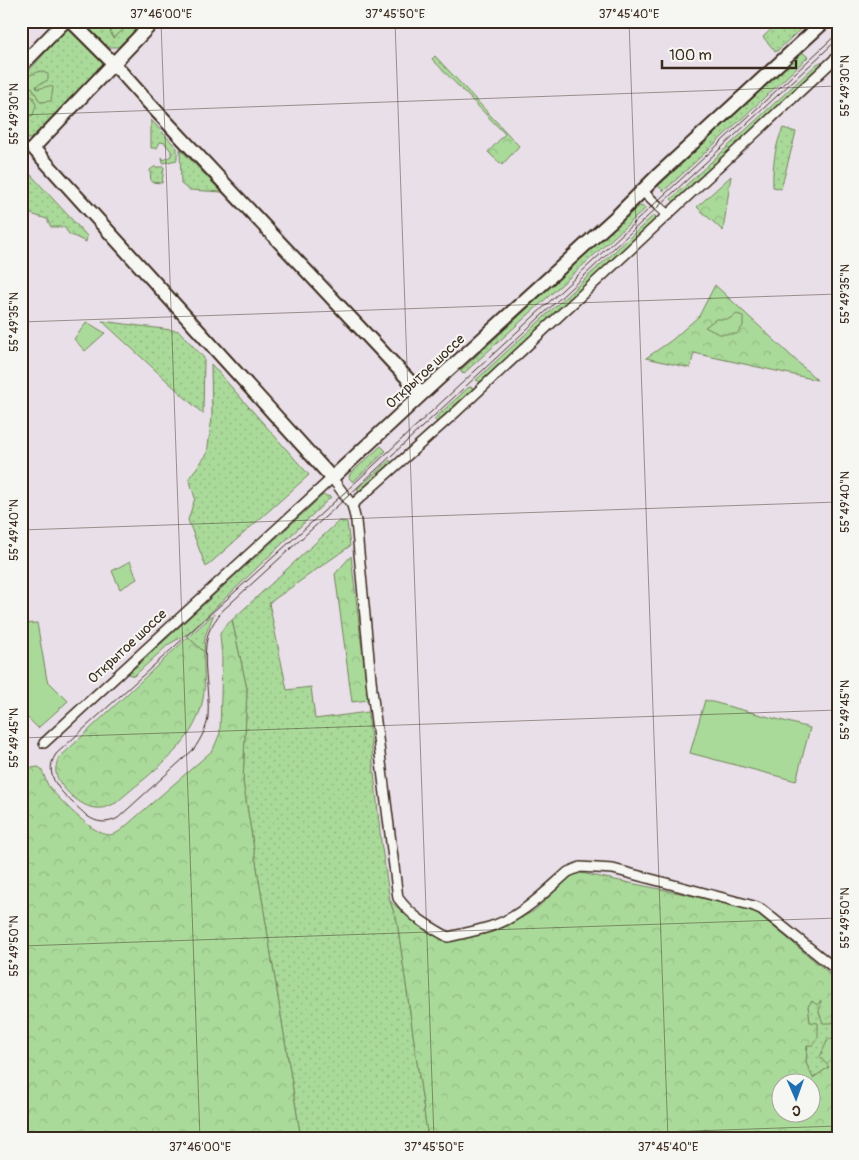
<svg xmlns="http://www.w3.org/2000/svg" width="859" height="1160" viewBox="0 0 859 1160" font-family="Pangolin,sans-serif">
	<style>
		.grass { fill: url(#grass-dots); stroke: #72825c }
		.forest { fill: url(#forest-crowns); stroke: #72825c; fill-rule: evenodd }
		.park { fill: #aada9a; stroke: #72825c }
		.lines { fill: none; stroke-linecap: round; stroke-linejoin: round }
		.street-casing { stroke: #3b2a1e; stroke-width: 12 }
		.secondary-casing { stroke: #3b2a1e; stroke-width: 16 }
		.street { stroke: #f6f6f2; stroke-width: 9 }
		.secondary { stroke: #f6f6f2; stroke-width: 12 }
		.tram { stroke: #3b2a1e; stroke-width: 1 }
		.ticks { fill: none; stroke: #3b2a1e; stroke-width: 1; stroke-opacity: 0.45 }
		.labels { text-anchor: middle; stroke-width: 4; stroke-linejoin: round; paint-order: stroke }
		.street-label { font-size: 14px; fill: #3b2a1e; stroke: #f6f6f2 }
		.neatline { fill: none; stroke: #3b2a1e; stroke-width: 2 }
		.ticks-label { font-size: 12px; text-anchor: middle; fill: #3b2a1e }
	</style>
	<defs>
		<pattern id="grass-dots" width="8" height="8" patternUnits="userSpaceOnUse" patternTransform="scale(1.25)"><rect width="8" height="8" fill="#aada9a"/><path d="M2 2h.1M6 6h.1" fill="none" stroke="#93bb84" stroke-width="1.8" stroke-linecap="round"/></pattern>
		<pattern id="forest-crowns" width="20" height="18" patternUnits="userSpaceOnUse" patternTransform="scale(1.25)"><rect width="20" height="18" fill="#aada9a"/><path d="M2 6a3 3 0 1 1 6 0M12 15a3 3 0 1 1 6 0" fill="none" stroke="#93bb84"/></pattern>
	</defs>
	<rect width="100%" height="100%" fill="#e9dfe8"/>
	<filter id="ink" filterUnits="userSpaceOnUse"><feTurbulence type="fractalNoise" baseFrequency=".02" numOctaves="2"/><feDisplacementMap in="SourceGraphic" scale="10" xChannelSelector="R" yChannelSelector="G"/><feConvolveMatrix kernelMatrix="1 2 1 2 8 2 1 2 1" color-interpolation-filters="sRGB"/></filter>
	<g filter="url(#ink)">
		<path class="grass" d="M 80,21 L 144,21 L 118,47 L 107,47 Z
			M 780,21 L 809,21 L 776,52 L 763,37 Z
			M 68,27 L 105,62 L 30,139 L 21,139 L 21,80 Z
			M 802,52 L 808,57 L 664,191 L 658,186 Z
			M 818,63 L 825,63 L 675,203 L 671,199 Z
			M 151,120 L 177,148 L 177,160 L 163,163 L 162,157 L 164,160 L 171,156 L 171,151 L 165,143 L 160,142 L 157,148 L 151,148 Z
			M 783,128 L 796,132 L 781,189 L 773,187 C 772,168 775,145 783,128 Z
			M 180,149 L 222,192 L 189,190 L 181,184 Z
			M 21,164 L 87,236 L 86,242 L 69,234 L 64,227 L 51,227 L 47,219 L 21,211 Z
			M 154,167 L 164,167 L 162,183 L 151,182 L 150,170 Z
			M 640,206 L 646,208 L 463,374 L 460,371 L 635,208 Z
			M 654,215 L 656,217 L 655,221 L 481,382 L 476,380 Z
			M 102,321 L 179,331 L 204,358 L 203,414 Z
			M 211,364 L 309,475 L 206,567 L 188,520 L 195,498 L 189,478 L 207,454 L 212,417 Z
			M 469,387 L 474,388 L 437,422 L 434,419 Z
			M 381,446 L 386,451 L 353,482 L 349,478 L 350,474 Z
			M 390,460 L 393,464 L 364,489 L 360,491 L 357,489 Z
			M 323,495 L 331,497 L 189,633 L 169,644 L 134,676 L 128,674 Z
			M 339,521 L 347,522 L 350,546 L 269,603 L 287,690 L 311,687 L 315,719 L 368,712 L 381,842 L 390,901 L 397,921 L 428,1139 L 301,1139 L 243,782 L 247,689 L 232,620 Z
			M 214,614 L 205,636 L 204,652 L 188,637 Z
			M 822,999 L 832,1023 L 838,1015 L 838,1041 L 836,1039 L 829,1067 L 813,1078 L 806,1063 L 810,1022 L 808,1006 L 812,1001 Z"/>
		<path class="forest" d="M 116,21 L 132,21 L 126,28 L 113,38 L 109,28 Z
			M 435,56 L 519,146 L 502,165 L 488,152 L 505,134 L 432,59 Z
			M 40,71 L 48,74 L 48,80 L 36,86 L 37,89 L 49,86 L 53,87 L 51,101 L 40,102 L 32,87 L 26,89 L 23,78 Z
			M 21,85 L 23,94 L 33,97 L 36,105 L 33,115 L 23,119 L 21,117 Z
			M 731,176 L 723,231 L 697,207 Z
			M 715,285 L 817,380 L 694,353 L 690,368 L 646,358 L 672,340 L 699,316 Z
			M 351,556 L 368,700 L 352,702 L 335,574 Z
			M 232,620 L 247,689 L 243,782 L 301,1139 L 21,1139 L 21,769 L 39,767 C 45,773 45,782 50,788 C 60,800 90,831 105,834 C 110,836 115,834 120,831 L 213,750 L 220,733 L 222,658 L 220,634 L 224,627 Z
			M 188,637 L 204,652 C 203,667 206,684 203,699 C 195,746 149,773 116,803 C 109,806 103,809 96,808 C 82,808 58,787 56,773 C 55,768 57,763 59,758 Z
			M 576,872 L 689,895 L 741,907 L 758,914 L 828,972 L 838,991 L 838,1015 L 832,1023 L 823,1023 L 819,1012 L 821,1000 L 817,1005 L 812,1001 L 808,1006 L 810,1022 L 818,1023 L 818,1037 L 813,1045 L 807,1045 L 806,1063 L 813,1078 L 829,1067 L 820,1057 L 828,1039 L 836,1039 L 838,1041 L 838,1139 L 428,1139 L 397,921 L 390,901 L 418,925 L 446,942 L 492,932 L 534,911 ZM 782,1082 L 812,1082 L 812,1112 L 782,1112 Z"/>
		<path class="park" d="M 737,314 L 743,316 L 743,326 L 737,334 L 719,334 L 705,327 L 716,319 L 729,319 Z
			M 87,322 L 105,333 L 85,351 L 74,339 Z
			M 130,561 L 137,579 L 120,589 L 112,571 Z
			M 37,623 L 47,680 L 68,701 L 38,728 L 21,711 L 21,624 Z
			M 705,700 L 810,728 L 796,781 L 690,753 Z"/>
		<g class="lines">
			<g class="street-casing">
				<path id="street" d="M 642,191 L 668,215
					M 352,505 L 455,413 L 838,56
					M 44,743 L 332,478 L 352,505 L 356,521 L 372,690 L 398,898 C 413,918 427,925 448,937 C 461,934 476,931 489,927 C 520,918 544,893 568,872 L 580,867 L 613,869 L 754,906 L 761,909 L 838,971"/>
			</g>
			<g class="secondary-casing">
				<path id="secondary" d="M 71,21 L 113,63 L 146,100 L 422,394
					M 21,66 L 65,21
					M 33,148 L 332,478 L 422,394 L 618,215 L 657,176 L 825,21
					M 33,148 L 154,21"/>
			</g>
			<use href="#street" class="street"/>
			<use href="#secondary" class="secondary"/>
			<path class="tram" d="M 838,33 L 344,493 L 56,754 C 39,779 71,800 87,816 C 97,823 107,824 118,818 L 194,749 C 200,740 207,728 208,717 C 210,690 201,661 208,634 C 211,625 217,618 222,611 L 347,497 L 838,39"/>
		</g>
	</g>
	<path class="ticks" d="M 161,21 L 200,1139M 395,21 L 434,1139M 629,21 L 668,1139M 21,115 L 838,86M 21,322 L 838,294M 21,530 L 838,502M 21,738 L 838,710M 21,946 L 838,918M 461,1139 L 838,1126"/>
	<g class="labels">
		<g class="street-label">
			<text transform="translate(425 371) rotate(-43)" y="5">Открытое шоссе</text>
			<text transform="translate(127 646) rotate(-43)" y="5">Открытое шоссе</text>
		</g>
	</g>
	<rect width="859" height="1160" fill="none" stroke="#f6f6f2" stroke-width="55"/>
	<g transform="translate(796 1098) rotate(178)"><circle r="24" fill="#f6f6f2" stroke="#aba49d"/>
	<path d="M0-4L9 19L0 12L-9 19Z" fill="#1f6fb2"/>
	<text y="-8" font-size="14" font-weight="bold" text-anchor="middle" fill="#3b2a1e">С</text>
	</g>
	<path d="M662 60v8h134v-8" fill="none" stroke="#3b2a1e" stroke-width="2.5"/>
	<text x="669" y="60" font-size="15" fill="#3b2a1e" stroke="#f6f6f2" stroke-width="4" paint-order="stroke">100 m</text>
	<rect x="28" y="28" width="804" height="1104" class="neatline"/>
	<g class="ticks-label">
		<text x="161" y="18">37°46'00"E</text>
		<text x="395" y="18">37°45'50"E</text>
		<text x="629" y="18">37°45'40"E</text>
		<text transform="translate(845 86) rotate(-90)" y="4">55°49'30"N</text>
		<text transform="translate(14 114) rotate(-90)" y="4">55°49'30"N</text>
		<text transform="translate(845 294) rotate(-90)" y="4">55°49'35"N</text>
		<text transform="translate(14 322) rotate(-90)" y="4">55°49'35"N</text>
		<text transform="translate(845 502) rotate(-90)" y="4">55°49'40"N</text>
		<text transform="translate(14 530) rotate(-90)" y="4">55°49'40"N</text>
		<text transform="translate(845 710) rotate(-90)" y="4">55°49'45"N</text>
		<text transform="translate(14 738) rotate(-90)" y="4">55°49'45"N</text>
		<text transform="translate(845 918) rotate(-90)" y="4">55°49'50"N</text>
		<text transform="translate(14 946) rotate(-90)" y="4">55°49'50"N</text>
		<text x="200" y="1151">37°46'00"E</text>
		<text x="434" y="1151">37°45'50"E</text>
		<text x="668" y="1151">37°45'40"E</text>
	</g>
</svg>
